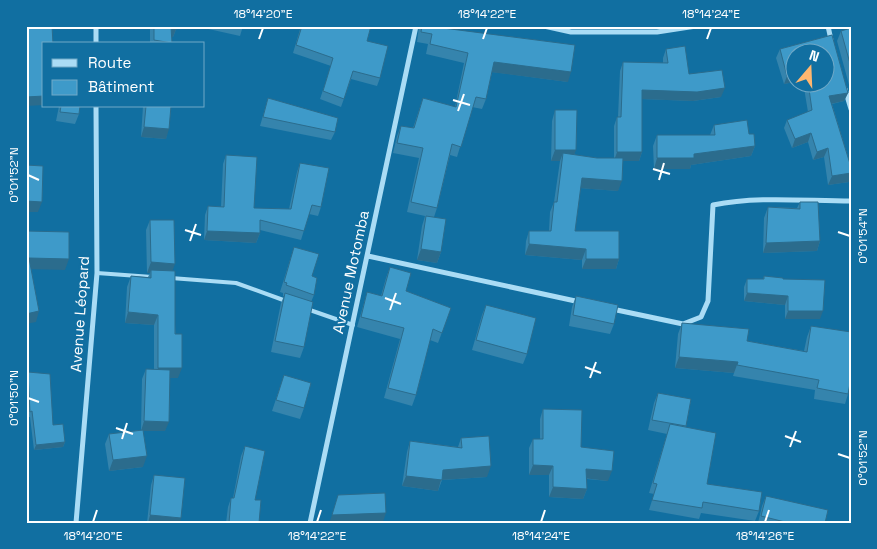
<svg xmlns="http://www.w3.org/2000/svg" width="877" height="549" viewBox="0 0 877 549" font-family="'Space Grotesk',sans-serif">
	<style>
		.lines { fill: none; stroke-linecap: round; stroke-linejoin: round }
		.lane { stroke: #aadcf5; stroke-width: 4 }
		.street { stroke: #aadcf5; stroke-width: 5 }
		.wall { fill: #3584ad }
		.shaded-wall { fill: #2b6c8d }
		.building { fill: #3e9ac9; stroke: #2b6c8d }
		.ticks { fill: none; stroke: #fff; stroke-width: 2 }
		.labels { text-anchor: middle; stroke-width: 4; stroke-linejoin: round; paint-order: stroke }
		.street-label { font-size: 15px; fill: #fff; stroke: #116fa1 }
		.neatline { fill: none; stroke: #fff; stroke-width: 2 }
		.ticks-label { font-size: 12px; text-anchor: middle; fill: #fff }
	</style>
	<rect width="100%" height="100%" fill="#116fa1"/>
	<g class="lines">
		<path class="lane" d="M 97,273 L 152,277
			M 171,278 L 236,283 L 286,301
			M 307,309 L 353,325"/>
		<path class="street" d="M 96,26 L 96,44
			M 544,26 L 571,32 L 657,32 L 696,26
			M 828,26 L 831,40
			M 845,89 L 851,109
			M 368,256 L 580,302
			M 612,309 L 683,324 L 701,317 L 708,301 L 713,205 C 758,196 804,201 851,201
			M 76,523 L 97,273 L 96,106
			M 310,523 L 416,26"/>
	</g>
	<path class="wall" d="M 150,26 L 243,26 L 240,36 L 195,26 L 194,28 L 177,27 L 173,37 L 172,37 L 172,44 L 150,44 Z
		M 301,26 L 371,26 L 367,41 L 380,78 L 377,86 L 351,79 L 341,107 L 320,99 L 331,66 L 293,53 Z
		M 419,26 L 443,26 L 443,28 L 568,82 L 492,72 L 486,99 L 482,109 L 472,107 L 457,157 L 450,155 L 437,208 L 434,217 L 441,252 L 437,263 L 417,260 L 422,226 L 425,216 L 407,212 L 419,158 L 393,153 L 397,136 L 401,126 L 413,128 L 423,98 L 455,107 L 464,63 L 426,54 L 428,44 L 417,42 Z
		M 845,26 L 851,26 L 851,92 L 837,41 L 841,31 L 846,30 Z
		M 832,35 L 848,93 L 844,101 L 832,104 L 851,167 L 851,178 L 849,182 L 828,185 L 824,157 L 813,160 L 808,142 L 792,148 L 784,128 L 787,120 L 808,112 L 803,82 L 824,82 L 824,52 L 794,52 L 794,82 L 784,84 L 776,58 L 780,49 Z
		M 666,49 L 689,74 L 721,97 L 693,101 L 642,99 L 642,152 L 639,161 L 623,161 L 618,191 L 580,188 L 575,231 L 619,259 L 616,269 L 582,269 L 582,260 L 525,255 L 526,241 L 529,231 L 549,231 L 550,212 L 554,202 L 560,161 L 551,161 L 552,121 L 555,110 L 575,155 L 597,158 L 614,158 L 614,126 L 617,117 L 618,117 L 620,71 L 623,62 L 663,63 L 663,58 Z
		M 268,98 L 335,132 L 331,140 L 260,126 Z
		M 59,106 L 80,106 L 79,114 L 75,124 L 56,121 Z
		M 143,106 L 171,106 L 166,139 L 141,137 Z
		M 714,125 L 749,134 L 755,146 L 751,156 L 691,165 L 690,169 L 654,169 L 653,146 L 657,135 L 710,135 Z
		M 226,155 L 254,208 L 289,209 L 297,172 L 300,163 L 321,207 L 318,216 L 309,214 L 301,240 L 260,230 L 260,233 L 256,243 L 204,240 L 205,215 L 208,206 L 221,207 L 223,164 Z
		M 800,202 L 820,241 L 817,251 L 763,253 L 764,218 L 768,207 L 797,208 Z
		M 150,220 L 172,271 L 178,378 L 170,378 L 165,431 L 143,431 L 143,467 L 109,471 L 105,444 L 109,434 L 141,430 L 142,379 L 146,369 L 154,370 L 154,325 L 125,323 L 127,287 L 131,276 L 148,277 L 150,273 L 147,273 L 146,230 Z
		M 294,247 L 312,276 L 314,295 L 311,302 L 304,347 L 300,358 L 271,352 L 281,303 L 284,296 L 283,296 L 283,293 L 280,292 Z
		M 390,267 L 406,291 L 451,308 L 438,343 L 430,340 L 416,395 L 412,406 L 384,398 L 400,339 L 357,327 L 364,303 L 367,292 L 381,296 L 386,278 Z
		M 764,276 L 783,279 L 820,319 L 785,319 L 785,305 L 744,301 L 744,287 L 747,279 L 763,279 Z
		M 576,296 L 614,324 L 610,334 L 569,326 L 572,307 Z
		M 486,305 L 527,354 L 523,364 L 472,350 L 482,315 Z
		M 682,323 L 747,341 L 804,351 L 807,337 L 811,326 L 848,394 L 845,404 L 814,399 L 815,390 L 733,376 L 734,373 L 675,368 L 678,334 Z
		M 28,372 L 53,425 L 65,442 L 63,447 L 34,450 L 30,417 L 28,417 L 26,380 L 26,377 Z
		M 284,375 L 304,408 L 300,419 L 272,411 Z
		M 658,393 L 691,399 L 686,427 L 707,484 L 759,511 L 755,521 L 701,513 L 699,519 L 649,510 L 654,494 L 649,493 L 667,434 L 648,430 L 654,403 Z
		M 543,409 L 581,447 L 608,481 L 587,479 L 587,489 L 583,499 L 549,497 L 549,475 L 529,475 L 529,448 L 533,439 L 540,439 L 540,419 Z
		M 461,438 L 487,477 L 442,480 L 438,491 L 402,486 L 407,452 L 410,441 L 458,447 Z
		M 245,446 L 255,500 L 259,523 L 226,523 L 228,507 L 231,498 L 233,498 L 241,456 Z
		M 154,475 L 180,523 L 147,523 L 151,485 Z
		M 766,496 L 825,523 L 758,523 L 762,506 Z"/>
	<path class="shaded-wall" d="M 174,26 L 195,26 L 194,28 Z
		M 171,27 L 177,27 L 173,37 L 168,37 Z
		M 494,62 L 571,72 L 568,82 L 490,72 Z
		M 794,74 L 794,82 L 784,84 L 787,76 Z
		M 725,88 L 721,97 L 693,101 L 639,99 L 642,90 Z
		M 848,93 L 844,101 L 826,105 L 829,96 Z
		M 44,96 L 44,105 L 26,106 L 26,97 Z
		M 144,127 L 169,129 L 166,139 L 141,137 Z
		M 811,133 L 808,142 L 792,148 L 795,139 Z
		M 755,146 L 751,156 L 691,165 L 690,169 L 654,169 L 657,158 L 694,154 Z
		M 828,148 L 824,157 L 813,160 L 817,152 Z
		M 555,150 L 576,150 L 572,161 L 563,153 L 560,161 L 551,161 Z
		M 617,152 L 642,152 L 639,161 L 614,161 Z
		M 851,173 L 851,178 L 849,182 L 828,185 L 832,176 Z
		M 582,178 L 622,181 L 618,191 L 578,188 Z
		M 26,201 L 42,202 L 38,212 L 26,212 Z
		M 207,231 L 260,233 L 256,243 L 204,240 Z
		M 820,241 L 817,251 L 763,253 L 766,243 Z
		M 529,244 L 586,249 L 582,260 L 525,255 Z
		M 421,249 L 441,252 L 437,263 L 417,260 Z
		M 29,258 L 69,259 L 65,270 L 26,269 Z
		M 586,259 L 619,259 L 616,269 L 582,269 Z
		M 151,262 L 175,264 L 171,275 L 151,270 L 150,273 L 147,273 Z
		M 747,293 L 788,296 L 785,305 L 744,301 Z
		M 39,311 L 36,322 L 26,324 L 26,314 Z
		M 788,311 L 823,311 L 820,319 L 785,319 Z
		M 128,312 L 158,315 L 154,325 L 125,323 Z
		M 679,357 L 738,362 L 734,373 L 675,368 Z
		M 158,368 L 182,368 L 178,378 L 154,378 Z
		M 144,421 L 169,422 L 165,431 L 141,431 Z
		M 65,442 L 63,447 L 34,450 L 36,445 Z
		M 147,456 L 143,467 L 109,471 L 113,460 Z
		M 533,465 L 553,466 L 549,475 L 529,475 Z
		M 491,466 L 487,477 L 441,480 L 438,491 L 402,486 L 406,476 L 443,470 Z
		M 586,469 L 612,471 L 608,481 L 583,478 Z
		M 553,487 L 587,489 L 583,499 L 549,497 Z
		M 386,513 L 383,522 L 329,523 L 332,515 Z
		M 150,515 L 181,518 L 180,523 L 148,523 Z"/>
	<path class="building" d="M 26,26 L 52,26 L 53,44 L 44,44 L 44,96 L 26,97 Z
		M 154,26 L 177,26 L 177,27 L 171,27 L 172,43 L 154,40 Z
		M 302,26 L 371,26 L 367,41 L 388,46 L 380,78 L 353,71 L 344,99 L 323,91 L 333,58 L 296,45 Z
		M 422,26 L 443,26 L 443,28 L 575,45 L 571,72 L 494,62 L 486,99 L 476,97 L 461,147 L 452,144 L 437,208 L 411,202 L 423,148 L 397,143 L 401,126 L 414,128 L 423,98 L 456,107 L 468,53 L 430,44 L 432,34 L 421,32 Z
		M 851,28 L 851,67 L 841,31 Z
		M 832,35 L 848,93 L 829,96 L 851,167 L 851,173 L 832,176 L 828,148 L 817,152 L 811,133 L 795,139 L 787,120 L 812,110 L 808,82 L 824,82 L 824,52 L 794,52 L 794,74 L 787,76 L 780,49 Z
		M 685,46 L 689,74 L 722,70 L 725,88 L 697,92 L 642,90 L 642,152 L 617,152 L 617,117 L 621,117 L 623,62 L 668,63 L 666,49 Z
		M 268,98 L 338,118 L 335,132 L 263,117 Z
		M 61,106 L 80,106 L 79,114 L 60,112 Z
		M 146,106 L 171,106 L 169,129 L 144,127 Z
		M 555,110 L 577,110 L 576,150 L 555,150 Z
		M 747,120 L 749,134 L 754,134 L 755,146 L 694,154 L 694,158 L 657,158 L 657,135 L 715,135 L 714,125 Z
		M 563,153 L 597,158 L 623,158 L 622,181 L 582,178 L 575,231 L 619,231 L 619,259 L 586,259 L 586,249 L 529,244 L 529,231 L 551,231 L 554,202 L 557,202 Z
		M 226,155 L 257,157 L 254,208 L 291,209 L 300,163 L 329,168 L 321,207 L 312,205 L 304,231 L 260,220 L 260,233 L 207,231 L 208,206 L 224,207 Z
		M 26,165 L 43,166 L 42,202 L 26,201 Z
		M 800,202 L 818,202 L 820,241 L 766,243 L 768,207 L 800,209 Z
		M 426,216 L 446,219 L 441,252 L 421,249 Z
		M 150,220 L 174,220 L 175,264 L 151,262 Z
		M 26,231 L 69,232 L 69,259 L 29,258 L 39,311 L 26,314 Z
		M 294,247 L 319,254 L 312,276 L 317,278 L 314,295 L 286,285 L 287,283 L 284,282 Z
		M 390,267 L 411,273 L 406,291 L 451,308 L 442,333 L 433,329 L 416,395 L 388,388 L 404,328 L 361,317 L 367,292 L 382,296 Z
		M 151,270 L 175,271 L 175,334 L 182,334 L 182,368 L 158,368 L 158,315 L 128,312 L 131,276 L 151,278 Z
		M 764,276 L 783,278 L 783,279 L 825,280 L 823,311 L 788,311 L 788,296 L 747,293 L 747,279 L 764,279 Z
		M 285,293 L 313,302 L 304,347 L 275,341 Z
		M 576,296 L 618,305 L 614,324 L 573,315 Z
		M 486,305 L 536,318 L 527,354 L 476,340 Z
		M 682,323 L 749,329 L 747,341 L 807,352 L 811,326 L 851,332 L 851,378 L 848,394 L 817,388 L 819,380 L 737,365 L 738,362 L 679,357 Z
		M 146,369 L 170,370 L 169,422 L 144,421 Z
		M 28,372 L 50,374 L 53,425 L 63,424 L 65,442 L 36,445 L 32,411 L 30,412 Z
		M 284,375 L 311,383 L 304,408 L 276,400 Z
		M 658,393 L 691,399 L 686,426 L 652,420 Z
		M 543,409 L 582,410 L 581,447 L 614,451 L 612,471 L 586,469 L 587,489 L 553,487 L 553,466 L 533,465 L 533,439 L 543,439 Z
		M 670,424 L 716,433 L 707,484 L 762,492 L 759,511 L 703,502 L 702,508 L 652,500 L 657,484 L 653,483 Z
		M 143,430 L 147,456 L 113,460 L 109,434 Z
		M 489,436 L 491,466 L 443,470 L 442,480 L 406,476 L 410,441 L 462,448 L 461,438 Z
		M 245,446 L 265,451 L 255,500 L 261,500 L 259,523 L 229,523 L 231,498 L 234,498 Z
		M 154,475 L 185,478 L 181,518 L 150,515 Z
		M 385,493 L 386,513 L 332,515 L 338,495 Z
		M 766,496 L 828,510 L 825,523 L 789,523 L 761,516 Z
		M 26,504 L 27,504 L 27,523 L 26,523 Z"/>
	<path class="ticks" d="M 259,39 L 263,28M 483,39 L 487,28M 707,39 L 711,28M 453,100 L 470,105M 458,111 L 464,94M 653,169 L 670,174M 28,175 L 39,180M 659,180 L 664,163M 185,230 L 201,235M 838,232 L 850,236M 190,241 L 196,224M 385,298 L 401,304M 390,310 L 396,293M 585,367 L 601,373M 590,378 L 596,362M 28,398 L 39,402M 116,428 L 133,434M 785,436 L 801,442M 122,439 L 127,423M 790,447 L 796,431M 838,454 L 850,458M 93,522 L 97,510M 317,522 L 321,510M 541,522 L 545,510M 765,522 L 769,510"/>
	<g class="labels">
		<g class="street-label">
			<text transform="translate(351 272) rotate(-78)" y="5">Avenue Motomba</text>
			<text transform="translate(80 314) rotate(-86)" y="5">Avenue Léopard</text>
		</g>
	</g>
	<rect width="877" height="549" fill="none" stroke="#116fa1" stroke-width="55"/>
	<rect x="42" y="42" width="162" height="65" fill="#116fa1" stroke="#70a9c7"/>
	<rect x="52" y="59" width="25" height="8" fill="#aadcf5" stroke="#70a9c7"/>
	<text x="88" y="68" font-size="15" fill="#ffffff">Route</text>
	<rect x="52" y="80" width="25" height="15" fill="#3e9ac9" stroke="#70a9c7"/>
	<text x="88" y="92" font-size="15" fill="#ffffff">Bâtiment</text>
	<g transform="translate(810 68) rotate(19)"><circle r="24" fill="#116fa1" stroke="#70a9c7"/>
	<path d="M0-4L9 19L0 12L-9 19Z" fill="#ffb66f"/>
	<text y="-8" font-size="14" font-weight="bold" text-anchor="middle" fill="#ffffff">N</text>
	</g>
	<rect x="28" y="28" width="822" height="494" class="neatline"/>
	<g class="ticks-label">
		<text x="263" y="18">18°14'20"E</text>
		<text x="487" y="18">18°14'22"E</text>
		<text x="711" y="18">18°14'24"E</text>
		<text transform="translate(14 175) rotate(-90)" y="4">0°01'52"N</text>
		<text transform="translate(863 236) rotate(-90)" y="4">0°01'54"N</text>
		<text transform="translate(14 398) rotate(-90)" y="4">0°01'50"N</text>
		<text transform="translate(863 458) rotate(-90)" y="4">0°01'52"N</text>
		<text x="93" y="540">18°14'20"E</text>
		<text x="317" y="540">18°14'22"E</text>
		<text x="541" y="540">18°14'24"E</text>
		<text x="765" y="540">18°14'26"E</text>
	</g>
</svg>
